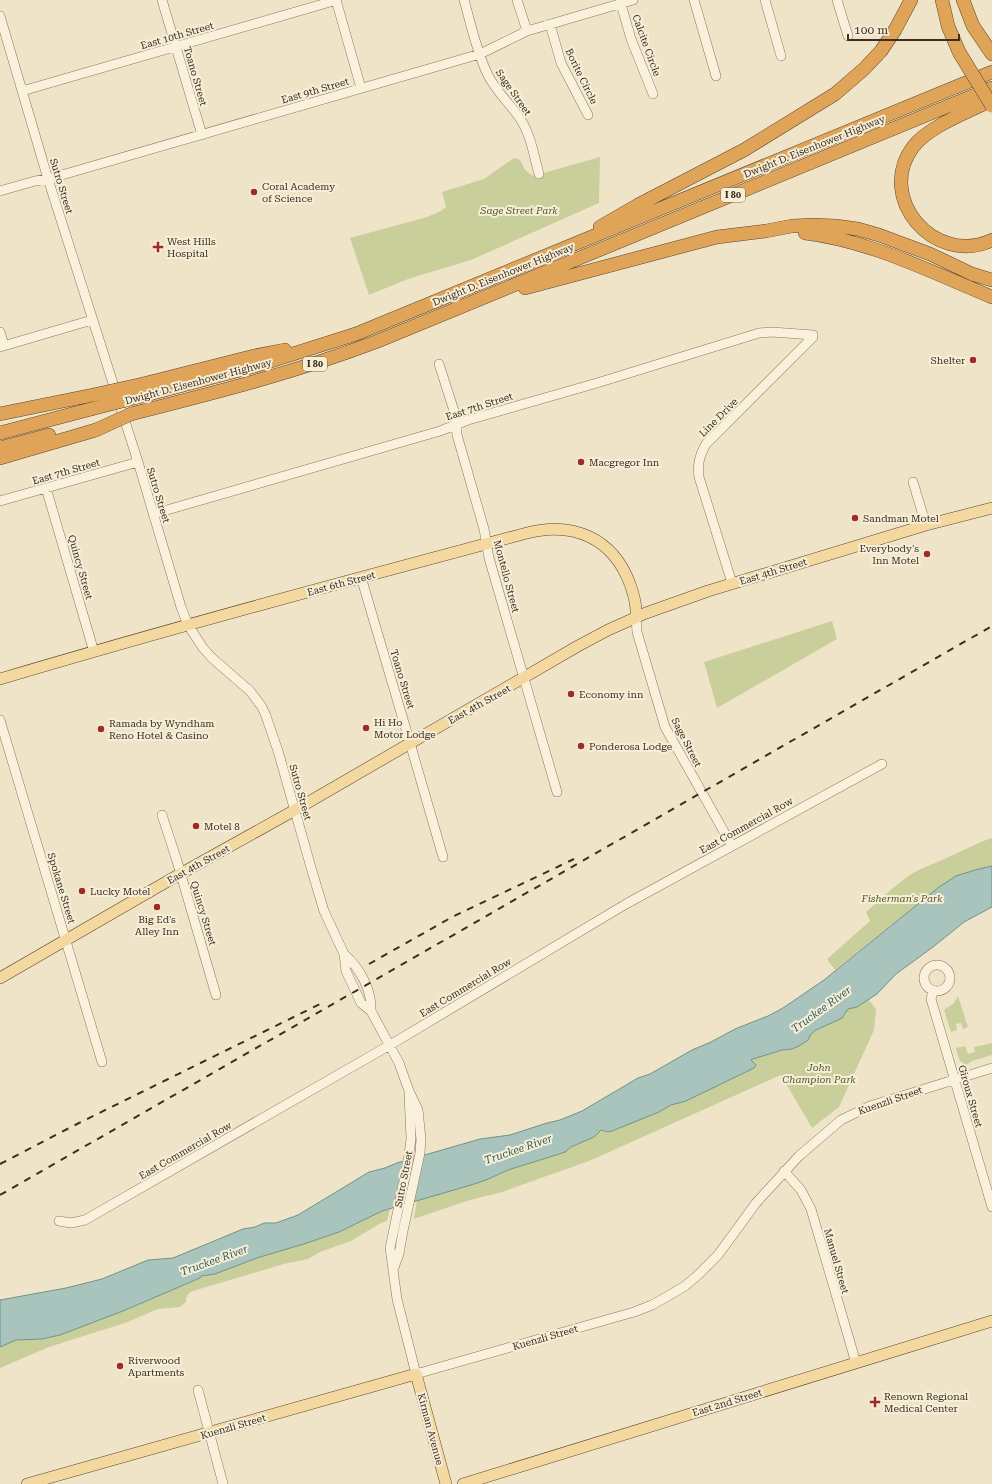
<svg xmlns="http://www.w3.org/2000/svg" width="992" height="1484" viewBox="0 0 992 1484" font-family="'Roboto Serif',serif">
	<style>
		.green { fill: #c9cf9b }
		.water { fill: #a9c4bc; stroke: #6f938a }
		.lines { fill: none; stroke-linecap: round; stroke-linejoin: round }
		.minor-casing { stroke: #8d765c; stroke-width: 10 }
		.major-casing { stroke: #5b4430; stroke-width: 12 }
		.highway-casing { stroke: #5b4430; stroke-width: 14 }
		.minor { stroke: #faf1dc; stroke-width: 9 }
		.major { stroke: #f3d9a0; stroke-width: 11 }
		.highway { stroke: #e0a458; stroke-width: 13 }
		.rail { stroke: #3d2e20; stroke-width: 2; stroke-dasharray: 7 7; stroke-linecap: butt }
		.highway-bridge-casing { stroke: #5b4430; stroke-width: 14; stroke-linecap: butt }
		.highway-bridge { stroke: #e0a458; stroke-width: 13 }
		.poi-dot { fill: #9e2a2b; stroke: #f7eed8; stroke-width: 1.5 }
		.labels { text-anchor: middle; stroke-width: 4; stroke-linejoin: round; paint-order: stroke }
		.shield { fill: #f7eed8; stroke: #756857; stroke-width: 1 }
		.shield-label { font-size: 9px; font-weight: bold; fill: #3d2e20 }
		.street-label { font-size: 10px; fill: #3d2e20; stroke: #f7eed8 }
		.poi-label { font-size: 10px; fill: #3d2e20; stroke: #f7eed8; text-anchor: start }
		.park-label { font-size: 10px; font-style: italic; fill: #4d5a26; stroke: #f7eed8 }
		.water-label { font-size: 11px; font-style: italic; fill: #2f5d5a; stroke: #f7eed8 }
	</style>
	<rect width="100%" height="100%" fill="#f0e4c8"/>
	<path class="green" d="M 600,157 L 599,203 L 471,260 L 408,279 L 369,295 L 350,238 L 427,217 L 441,211 L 446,207 L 442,192 L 484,179 L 514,158 L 520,160 L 525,170 L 533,176 Z
		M 832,621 L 837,639 L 717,708 L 704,662 Z
		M 992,838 L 992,866 L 975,870 L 956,876 L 939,887 L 835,970 L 827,959 L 870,921 L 866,912 C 881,899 896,884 913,873 C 923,867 934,864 944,859 C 961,852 974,844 992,838 Z
		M 958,996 L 968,1027 L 963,1029 L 961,1023 L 956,1024 L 957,1030 L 951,1032 L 944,1010 L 954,1003 Z
		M 868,999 L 876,1009 L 874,1030 L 839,1107 L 812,1128 L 781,1075 L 589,1161 L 502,1192 L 470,1200 L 414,1219 L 417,1200 L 486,1180 L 508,1170 L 565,1152 L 571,1147 L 594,1137 L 601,1130 L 605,1132 L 612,1131 L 659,1112 L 671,1105 L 686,1101 L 744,1073 L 750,1060 L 753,1059 L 782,1050 L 792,1049 L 808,1040 L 811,1034 L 816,1030 L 836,1021 L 842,1018 L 848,1009 L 857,1007 Z
		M 992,1043 L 992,1055 L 972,1061 L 966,1065 C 958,1062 958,1055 956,1048 L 965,1046 L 968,1054 L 975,1052 L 974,1047 Z
		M 390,1209 L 387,1221 L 381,1223 L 351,1241 L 320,1252 L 308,1259 L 284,1264 L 193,1291 C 187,1294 186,1296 186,1302 L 180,1307 L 158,1309 L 125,1323 L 49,1347 L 0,1368 L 0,1347 C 5,1344 12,1341 18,1340 C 26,1339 35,1340 43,1339 C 70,1333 96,1319 123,1311 L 200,1278 L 201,1276 L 215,1274 L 257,1258 L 319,1239 L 339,1232 L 382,1211 Z"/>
	<path class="water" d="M 992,866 L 992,907 L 964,922 L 933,947 L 896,974 L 877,994 L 857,1007 L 848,1009 L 842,1018 L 836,1021 L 816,1030 L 811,1034 L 808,1040 L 799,1046 L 792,1049 L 782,1050 L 753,1059 L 751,1060 L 756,1065 L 754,1068 L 686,1101 L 671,1105 L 659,1112 L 612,1131 L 608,1132 L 601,1130 L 594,1137 L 571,1147 L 565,1152 L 556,1155 L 508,1170 L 486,1180 L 471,1185 L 382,1211 L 339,1232 L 307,1243 L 257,1258 L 215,1274 L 201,1276 L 200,1278 L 123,1311 L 60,1335 L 42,1339 L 16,1340 L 0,1347 L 0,1300 L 66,1288 L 102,1279 L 148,1260 L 173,1258 L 243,1229 L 255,1227 L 264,1223 L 276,1223 L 298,1215 L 369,1172 L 385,1168 L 397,1163 L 480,1139 L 510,1135 L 547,1123 L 560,1120 L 582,1111 L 638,1078 L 650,1074 L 692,1050 L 711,1042 L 735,1029 L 768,1016 L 783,1008 L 824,980 L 939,887 L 956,876 L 975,870 Z"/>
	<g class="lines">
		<g class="minor-casing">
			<path id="minor" d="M 162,0 L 202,135
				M 336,0 L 361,88
				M 464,0 C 471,24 476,50 487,73 C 495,91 510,103 521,120 C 531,136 534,156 539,174
				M 517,0 L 527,31
				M 694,0 L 716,76
				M 765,0 L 781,56
				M 837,0 L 848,36
				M 621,4 L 631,39 L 653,94
				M 0,16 L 48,179 L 138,462 L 181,607 L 188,625 L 203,648 L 212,658 L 250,691 L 262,707 L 266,716 L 278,751 L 312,871 L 324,911 L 344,954 L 346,971 L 361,1003 L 371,1011 L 399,1063 L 409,1091 L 418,1110 L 421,1139 L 420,1153 L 403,1231 L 399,1254 L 393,1270
				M 550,24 L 561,63 L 588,115
				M 22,91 L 337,0
				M 0,191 L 35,181 L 48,179 L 480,54 L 527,31 L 633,0
				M 0,332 L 4,345
				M 0,347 L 92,320
				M 439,364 L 455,414 L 457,435 L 484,529 L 489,558 L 557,792
				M 913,482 L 926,525
				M 46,488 L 94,652
				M 0,501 L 138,462
				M 153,514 L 440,431 L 468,420 L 597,383 L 759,333 L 772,332 L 813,335 L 813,337 L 706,444 C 700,455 697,464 699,477 L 732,583
				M 361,577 L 410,743 L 443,857
				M 636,617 L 637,632 L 665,727 L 732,846
				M 0,720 L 102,1062
				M 162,815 L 177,861 L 216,995
				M 344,954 C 360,968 372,990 371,1011
				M924 978a13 13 0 1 1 26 0a13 13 0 1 1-26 0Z
				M 933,991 L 931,999 L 992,1207
				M 409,1093 L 411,1139 L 408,1162 L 390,1248 L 397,1299 L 416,1374 L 634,1312 L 652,1305 L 668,1296 L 685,1286 L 698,1275 L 718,1255 L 756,1203 L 799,1156 L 841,1120 L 870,1106 L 992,1068
				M 784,1171 L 801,1190 L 811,1209 L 856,1363
				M 59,1221 L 71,1223 L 85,1220 L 390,1045 L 626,904 L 882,764
				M 198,1390 L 223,1484"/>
		</g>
		<g class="major-casing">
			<path id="major" d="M 0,679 C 175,627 351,580 527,533 C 573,521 613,538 630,584 C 634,595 637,605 636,617
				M 0,978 L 180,874 L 295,810 L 578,646 L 608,630 L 646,613 L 708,591 L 926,525 L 992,508
				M 27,1484 L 416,1374 L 446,1484
				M 463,1484 L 992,1321"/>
		</g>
		<g class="highway-casing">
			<path id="highway" d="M 942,0 L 948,26 L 959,52
				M 963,0 L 973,26 L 992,54
				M 992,100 C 968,112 929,126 913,147 C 875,198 935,267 992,240
				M 600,227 L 638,205 L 744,150 L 835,94 L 864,69 L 881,51 L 895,30 L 911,0
				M 805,233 C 871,241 931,272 992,297
				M 525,288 L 717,237 L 766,231 L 792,226 L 813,225 L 836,226 L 858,229 L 879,235 L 930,254 L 972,274 L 992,280
				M 143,384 L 254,356 L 285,350
				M 146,395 L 255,366 L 356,334 L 992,72
				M 0,414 L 93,395
				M 131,414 C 214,393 297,372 378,341 L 992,88
				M 0,433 L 91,409
				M 0,448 L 49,435
				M 0,458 L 96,430"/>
		</g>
		<use href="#minor" class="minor"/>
		<use href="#major" class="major"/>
		<use href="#highway" class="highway"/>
		<path class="rail" d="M 369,964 L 454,916 L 574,859
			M 0,1164 L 77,1124 L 322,1003
			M 0,1195 L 992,626"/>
		<g class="highway-bridge-casing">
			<path id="highway-bridge" d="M 959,52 L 992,106
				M 93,395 L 143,384
				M 91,409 L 146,395
				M 96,430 L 131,414"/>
		</g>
		<use href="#highway-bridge" class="highway-bridge"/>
	</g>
	<g class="poi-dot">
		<circle cx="254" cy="192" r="4"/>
		<path d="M156 241h4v4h4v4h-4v4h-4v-4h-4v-4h4z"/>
		<circle cx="973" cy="360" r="4"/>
		<circle cx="581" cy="462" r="4"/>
		<circle cx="855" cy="518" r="4"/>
		<circle cx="927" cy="554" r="4"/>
		<circle cx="571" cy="694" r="4"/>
		<circle cx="366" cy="728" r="4"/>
		<circle cx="101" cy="729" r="4"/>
		<circle cx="581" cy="746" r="4"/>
		<circle cx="196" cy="826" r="4"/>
		<circle cx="82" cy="891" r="4"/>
		<circle cx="157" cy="907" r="4"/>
		<circle cx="120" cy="1366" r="4"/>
		<path d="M873 1396h4v4h4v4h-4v4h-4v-4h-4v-4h4z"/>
	</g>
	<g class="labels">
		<g class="shield">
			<rect x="721" y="188" width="24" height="14" rx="3"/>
			<rect x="303" y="357" width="24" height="14" rx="3"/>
		</g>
		<g class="shield-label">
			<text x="733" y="198">I 80</text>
			<text x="315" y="367">I 80</text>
		</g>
		<g class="street-label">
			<text transform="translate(177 35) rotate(-16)" y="4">East 10th Street</text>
			<text transform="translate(647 45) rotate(70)" y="4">Calcite Circle</text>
			<text transform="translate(196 76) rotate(74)" y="4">Toano Street</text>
			<text transform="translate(582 76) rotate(64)" y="4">Borite Circle</text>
			<text transform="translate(315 90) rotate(-16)" y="4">East 9th Street</text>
			<text transform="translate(514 92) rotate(55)" y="4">Sage Street</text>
			<text transform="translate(814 146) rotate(-22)" y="4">Dwight D. Eisenhower Highway</text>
			<text transform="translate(62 186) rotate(73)" y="4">Sutro Street</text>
			<text transform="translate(503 274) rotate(-22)" y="4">Dwight D. Eisenhower Highway</text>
			<text transform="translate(198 381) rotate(-15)" y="4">Dwight D. Eisenhower Highway</text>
			<text transform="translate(479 406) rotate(-18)" y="4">East 7th Street</text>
			<text transform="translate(718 417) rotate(-45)" y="4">Line Drive</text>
			<text transform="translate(66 471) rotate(-16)" y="4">East 7th Street</text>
			<text transform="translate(159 495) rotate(73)" y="4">Sutro Street</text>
			<text transform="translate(81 567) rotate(74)" y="4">Quincy Street</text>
			<text transform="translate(773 571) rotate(-17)" y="4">East 4th Street</text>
			<text transform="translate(507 576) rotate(75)" y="4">Montello Street</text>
			<text transform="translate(341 583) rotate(-15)" y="4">East 6th Street</text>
			<text transform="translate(403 679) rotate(73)" y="4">Toano Street</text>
			<text transform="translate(479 704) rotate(-29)" y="4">East 4th Street</text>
			<text transform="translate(687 742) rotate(63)" y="4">Sage Street</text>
			<text transform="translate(301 792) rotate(74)" y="4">Sutro Street</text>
			<text transform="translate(746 825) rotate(-29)" y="4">East Commercial Row</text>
			<text transform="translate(198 864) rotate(-29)" y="4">East 4th Street</text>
			<text transform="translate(62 888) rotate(73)" y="4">Spokane Street</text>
			<text transform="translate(204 913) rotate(73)" y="4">Quincy Street</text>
			<text transform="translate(465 987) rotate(-31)" y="4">East Commercial Row</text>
			<text transform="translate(971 1096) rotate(74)" y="4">Giroux Street</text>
			<text transform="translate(890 1100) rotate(-19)" y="4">Kuenzli Street</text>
			<text transform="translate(185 1150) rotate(-30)" y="4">East Commercial Row</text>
			<text transform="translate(403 1179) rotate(-79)" y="4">Sutro Street</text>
			<text transform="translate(837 1261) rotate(74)" y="4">Manuel Street</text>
			<text transform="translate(545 1337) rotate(-16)" y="4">Kuenzli Street</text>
			<text transform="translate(727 1402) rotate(-17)" y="4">East 2nd Street</text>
			<text transform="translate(233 1426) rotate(-16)" y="4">Kuenzli Street</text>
			<text transform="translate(431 1429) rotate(75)" y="4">Kirman Avenue</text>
		</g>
		<g class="poi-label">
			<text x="262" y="190">Coral Academy<tspan x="262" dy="12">of Science</tspan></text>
			<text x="167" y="245">West Hills<tspan x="167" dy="12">Hospital</tspan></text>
			<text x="965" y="364" text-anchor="end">Shelter</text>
			<text x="589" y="466">Macgregor Inn</text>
			<text x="863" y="522">Sandman Motel</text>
			<text x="919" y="552" text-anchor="end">Everybody's<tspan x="919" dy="12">Inn Motel</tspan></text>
			<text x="579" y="698">Economy inn</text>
			<text x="374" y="726">Hi Ho<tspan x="374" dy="12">Motor Lodge</tspan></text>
			<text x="109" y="727">Ramada by Wyndham<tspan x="109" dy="12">Reno Hotel &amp; Casino</tspan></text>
			<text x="589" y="750">Ponderosa Lodge</text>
			<text x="204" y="830">Motel 8</text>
			<text x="90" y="895">Lucky Motel</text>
			<text x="157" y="923" text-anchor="middle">Big Ed's<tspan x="157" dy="12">Alley Inn</tspan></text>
			<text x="128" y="1364">Riverwood<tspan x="128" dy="12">Apartments</tspan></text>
			<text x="884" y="1400">Renown Regional<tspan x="884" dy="12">Medical Center</tspan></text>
		</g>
		<g class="park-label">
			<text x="519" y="214">Sage Street Park</text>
			<text x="902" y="902">Fisherman's Park</text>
			<text x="819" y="1071">John<tspan x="819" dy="12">Champion Park</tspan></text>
		</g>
		<g class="water-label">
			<text transform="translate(821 1009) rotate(-36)" y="4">Truckee River</text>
			<text transform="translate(518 1149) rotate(-19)" y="4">Truckee River</text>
			<text transform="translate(214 1260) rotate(-20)" y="4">Truckee River</text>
		</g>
	</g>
	<path d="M848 34v6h111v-6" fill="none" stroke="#3d2e20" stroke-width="2"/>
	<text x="854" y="34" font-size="12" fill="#3d2e20" stroke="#f7eed8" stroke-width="3" paint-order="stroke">100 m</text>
</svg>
